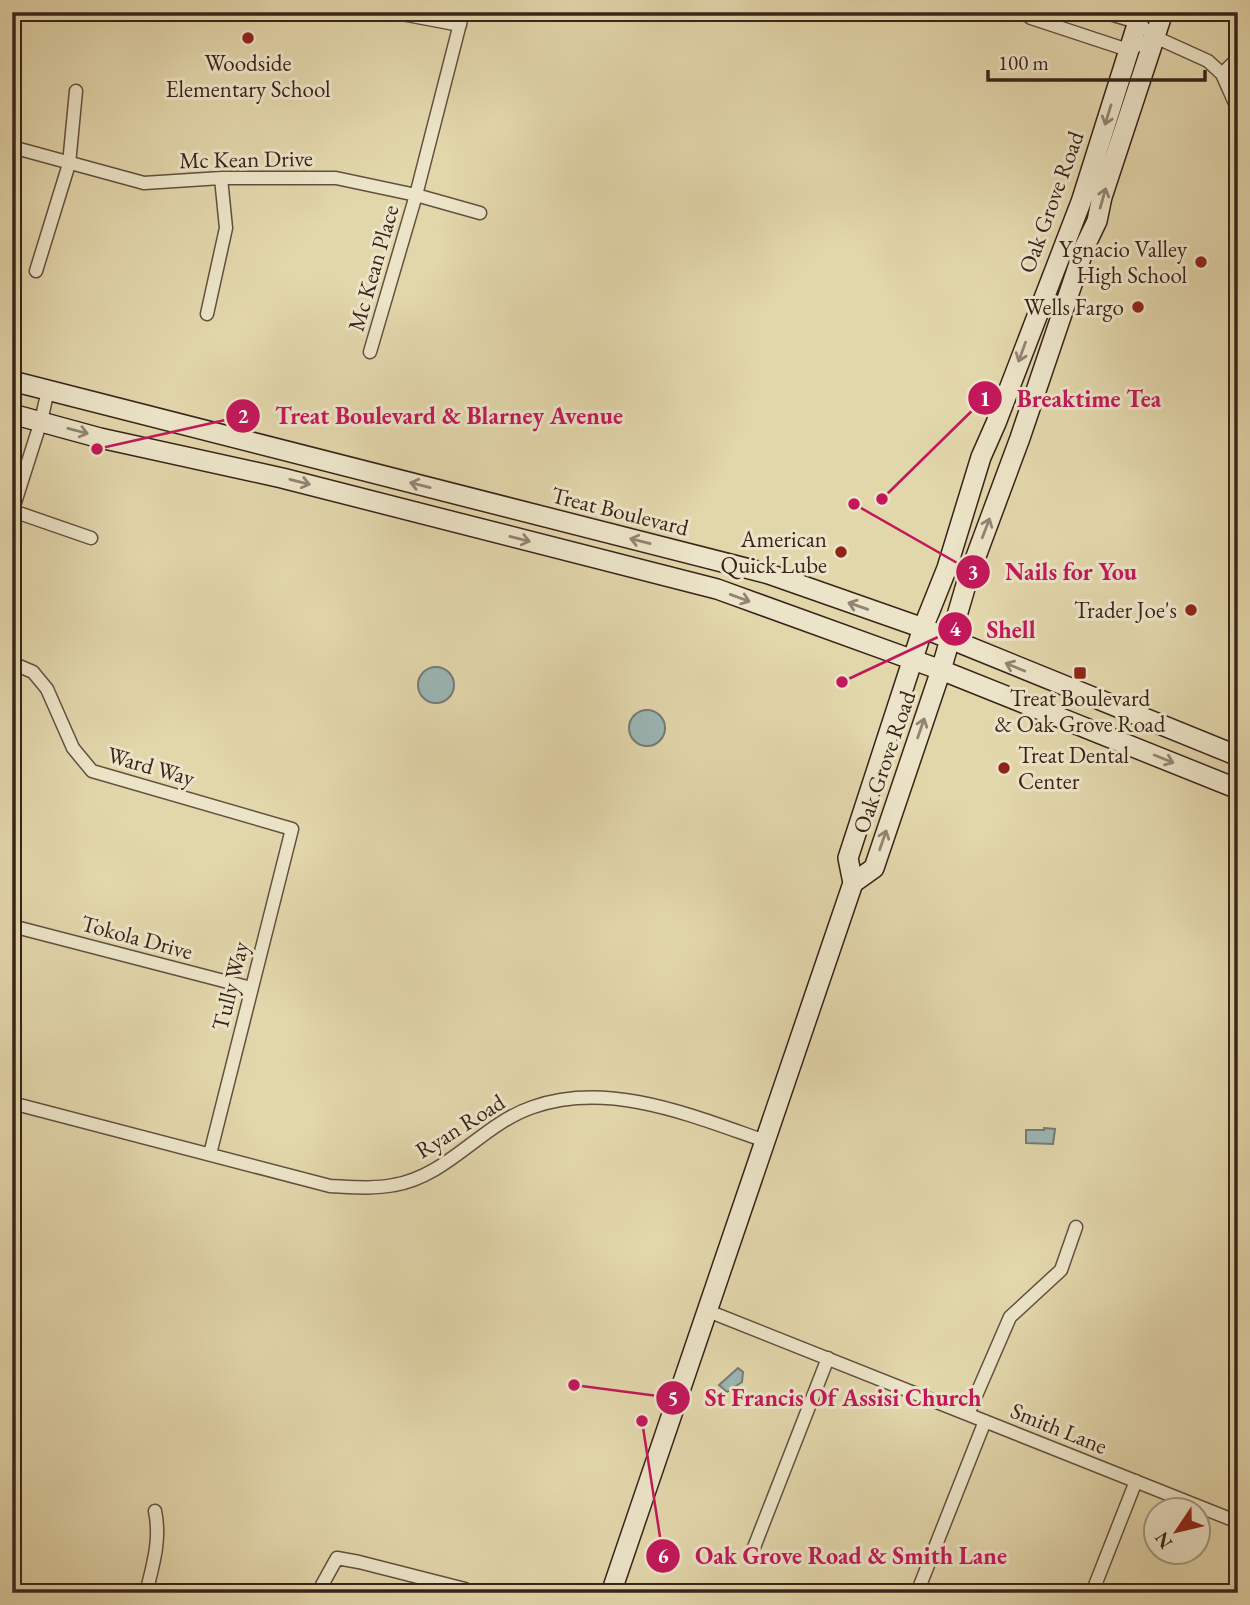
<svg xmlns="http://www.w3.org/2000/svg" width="1250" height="1605" viewBox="0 0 1250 1605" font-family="'EB Garamond',serif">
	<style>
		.water { fill: #9bb6b5; stroke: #747b77; stroke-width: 2 }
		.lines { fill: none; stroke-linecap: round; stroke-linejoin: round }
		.street-casing { stroke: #63503e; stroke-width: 15 }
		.secondary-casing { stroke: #39231a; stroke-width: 22 }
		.street { stroke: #ece4c8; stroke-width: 12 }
		.secondary { stroke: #ece4c8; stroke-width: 19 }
		.oneway { stroke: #928471 }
		.poi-dot { fill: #8f2418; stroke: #ece4c8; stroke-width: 2.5 }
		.labels { text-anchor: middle; stroke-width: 6; stroke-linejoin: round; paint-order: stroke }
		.poi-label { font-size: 23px; fill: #39231a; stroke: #ece4c8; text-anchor: end }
		.street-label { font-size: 23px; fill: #39231a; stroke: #ece4c8 }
		.leader { fill: none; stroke: #c2185b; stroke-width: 2.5 }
		.callout-dot { fill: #c2185b; stroke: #ece4c8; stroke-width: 2.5 }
		.mark-label { font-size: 21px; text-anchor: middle; font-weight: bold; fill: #fff }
		.callout-label { font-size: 24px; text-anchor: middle; font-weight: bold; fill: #c2185b; stroke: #ece4c8; stroke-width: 6; stroke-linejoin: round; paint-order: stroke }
	</style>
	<rect width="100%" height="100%" fill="#e2d6ab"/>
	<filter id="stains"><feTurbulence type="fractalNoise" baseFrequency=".00286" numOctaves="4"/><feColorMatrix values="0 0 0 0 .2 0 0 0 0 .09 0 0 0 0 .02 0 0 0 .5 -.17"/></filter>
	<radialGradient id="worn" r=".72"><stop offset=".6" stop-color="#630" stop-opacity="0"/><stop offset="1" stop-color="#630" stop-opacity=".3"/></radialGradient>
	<path class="water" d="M418 685a18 18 0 1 1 36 0a18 18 0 1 1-36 0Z
		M629 728a18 18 0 1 1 36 0a18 18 0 1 1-36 0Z
		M 1044,1128 L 1055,1129 L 1053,1144 L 1026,1143 L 1026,1130 L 1044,1130 Z
		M 738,1368 L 743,1372 L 742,1382 L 727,1392 L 719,1385 Z"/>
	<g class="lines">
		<g class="street-casing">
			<path id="street" d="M 391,12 L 460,25
				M 1023,12 L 1031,18 L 1128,50 L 1155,37
				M 1103,12 L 1137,22 L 1155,37 L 1208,61 L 1222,74 L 1238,110
				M 1222,74 L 1238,58
				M 12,147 L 144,183 L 221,178 L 336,178 L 416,195 L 480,213
				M 36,271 L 69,164 L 76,91
				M 207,314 L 226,228 L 221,178
				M 370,352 L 416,195 L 463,12
				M 13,511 L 91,538
				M 12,512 L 41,421 L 48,390
				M 12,663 L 33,672 L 47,689 L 73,748 L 92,771 L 292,829 L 210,1154
				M 12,926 L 251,988
				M 12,1103 L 330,1186 C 352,1187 373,1189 394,1185 C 448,1176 482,1124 533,1107 C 609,1080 693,1116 765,1141
				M 708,1311 L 1238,1522
				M 968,1414 L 1010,1317 L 1061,1270 L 1076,1227
				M 751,1555 L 828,1358
				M 146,1593 C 153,1565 161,1540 155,1511
				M 320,1593 L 322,1585 L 337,1558 L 359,1562 L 465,1589 L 470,1593
				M 917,1593 L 985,1421
				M 1092,1593 L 1136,1481"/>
		</g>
		<g class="secondary-casing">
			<path id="secondary" d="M 12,381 L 769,574 L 923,628 L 1238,756
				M 12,414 L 100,438 L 282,478 L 717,589 L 941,670 L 1238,789
				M 853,883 L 874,868 L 941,670 L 968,578 L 1020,438 L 1085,246 L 1097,221 L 1102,197 L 1163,12
				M 611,1593 L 853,883 L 848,858 L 923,628 L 947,568 L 981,457 L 996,423 L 1081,202 L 1141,12"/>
		</g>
		<use href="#street" class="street"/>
		<use href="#secondary" class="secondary"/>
	</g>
	<defs><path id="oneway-shaft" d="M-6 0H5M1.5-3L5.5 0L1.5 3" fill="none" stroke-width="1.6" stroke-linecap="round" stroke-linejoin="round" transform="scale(1.75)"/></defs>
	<g class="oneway">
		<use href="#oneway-shaft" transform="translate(1108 115) rotate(107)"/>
		<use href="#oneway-shaft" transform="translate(1103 198) rotate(-74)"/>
		<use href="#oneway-shaft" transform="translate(1022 352) rotate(110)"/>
		<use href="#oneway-shaft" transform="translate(78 431) rotate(15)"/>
		<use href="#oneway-shaft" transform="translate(300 482) rotate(14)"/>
		<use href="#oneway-shaft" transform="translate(420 485) rotate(-166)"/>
		<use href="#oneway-shaft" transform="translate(986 528) rotate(-69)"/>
		<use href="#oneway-shaft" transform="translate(520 539) rotate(14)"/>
		<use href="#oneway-shaft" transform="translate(640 541) rotate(-166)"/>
		<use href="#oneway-shaft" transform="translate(740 598) rotate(20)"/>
		<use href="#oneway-shaft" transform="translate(858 606) rotate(-161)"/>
		<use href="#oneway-shaft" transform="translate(1015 667) rotate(-158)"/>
		<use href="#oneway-shaft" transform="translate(921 728) rotate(-71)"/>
		<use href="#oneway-shaft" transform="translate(1164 759) rotate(22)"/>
		<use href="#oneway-shaft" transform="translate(883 840) rotate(-71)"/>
	</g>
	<g class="poi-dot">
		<circle cx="248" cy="38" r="7"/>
		<circle cx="1201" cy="262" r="7"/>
		<circle cx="1138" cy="307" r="7"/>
		<circle cx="841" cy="552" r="7"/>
		<circle cx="1191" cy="610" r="7"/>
		<rect x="1073" y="666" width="14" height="14" rx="3.5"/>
		<circle cx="1004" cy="768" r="7"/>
	</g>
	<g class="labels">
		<g class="poi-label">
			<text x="248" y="71" text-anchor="middle">Woodside<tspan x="248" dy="26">Elementary School</tspan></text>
			<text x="1187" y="257">Ygnacio Valley<tspan x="1187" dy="26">High School</tspan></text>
			<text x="1124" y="315">Wells Fargo</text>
			<text x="827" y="547">American<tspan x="827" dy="26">Quick Lube</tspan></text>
			<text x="1177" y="618">Trader Joe's</text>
			<text x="1080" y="706" text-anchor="middle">Treat Boulevard<tspan x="1080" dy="26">&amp; Oak Grove Road</tspan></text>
			<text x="1018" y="763" text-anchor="start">Treat Dental<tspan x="1018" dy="26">Center</tspan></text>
		</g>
		<g class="street-label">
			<text transform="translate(246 159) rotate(-1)" y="8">Mc Kean Drive</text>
			<text transform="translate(1051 202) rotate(-70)" y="8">Oak Grove Road</text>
			<text transform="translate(373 268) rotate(-74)" y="8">Mc Kean Place</text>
			<text transform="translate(620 511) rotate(14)" y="8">Treat Boulevard</text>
			<text transform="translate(884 762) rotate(-71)" y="8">Oak Grove Road</text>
			<text transform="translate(151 766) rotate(16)" y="8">Ward Way</text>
			<text transform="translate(137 937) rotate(15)" y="8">Tokola Drive</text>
			<text transform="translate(230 986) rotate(-76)" y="8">Tully Way</text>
			<text transform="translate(460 1126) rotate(-32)" y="8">Ryan Road</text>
			<text transform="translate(1059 1428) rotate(22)" y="8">Smith Lane</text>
		</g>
	</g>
	<path class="leader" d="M882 499L985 398M97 449L243 416M854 504L973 572M842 682L955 629M574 1385L673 1398M642 1421L663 1556"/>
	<g class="callout-dot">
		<circle cx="882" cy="499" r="7"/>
		<circle cx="97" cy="449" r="7"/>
		<circle cx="854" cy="504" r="7"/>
		<circle cx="842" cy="682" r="7"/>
		<circle cx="574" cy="1385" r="7"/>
		<circle cx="642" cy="1421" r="7"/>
		<circle cx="985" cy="398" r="18"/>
		<circle cx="243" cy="416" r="18"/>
		<circle cx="973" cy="572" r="18"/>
		<circle cx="955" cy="629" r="18"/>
		<circle cx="673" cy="1398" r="18"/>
		<circle cx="663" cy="1556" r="18"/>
	</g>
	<g class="mark-label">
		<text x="985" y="406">1</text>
		<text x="243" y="423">2</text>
		<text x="973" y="579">3</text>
		<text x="955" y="636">4</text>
		<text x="673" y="1405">5</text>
		<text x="663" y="1563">6</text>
	</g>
	<g class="callout-label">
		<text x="1089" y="407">Breaktime Tea</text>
		<text x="449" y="424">Treat Boulevard &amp; Blarney Avenue</text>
		<text x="1071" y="580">Nails for You</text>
		<text x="1011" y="638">Shell</text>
		<text x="843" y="1406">St Francis Of Assisi Church</text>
		<text x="851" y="1564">Oak Grove Road &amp; Smith Lane</text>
	</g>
	<rect width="1250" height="1605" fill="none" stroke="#e2d6ab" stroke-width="42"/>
	<rect x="14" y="14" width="1222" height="1577" fill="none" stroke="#39231a" stroke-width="3.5"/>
	<rect x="21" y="21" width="1208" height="1563" fill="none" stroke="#39231a" stroke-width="2"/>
	<g transform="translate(1177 1531) rotate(235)"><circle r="33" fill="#ece4c8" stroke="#a49782" stroke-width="2"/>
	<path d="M0-5L12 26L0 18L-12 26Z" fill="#8f2418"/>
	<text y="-10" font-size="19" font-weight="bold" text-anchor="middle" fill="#39231a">N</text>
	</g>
	<path d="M988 70v10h217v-10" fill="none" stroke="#39231a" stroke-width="3.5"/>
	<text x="998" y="70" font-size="21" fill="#39231a" stroke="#ece4c8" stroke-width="5" paint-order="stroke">100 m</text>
	<rect width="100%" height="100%" filter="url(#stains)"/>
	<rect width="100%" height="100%" fill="url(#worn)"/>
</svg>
